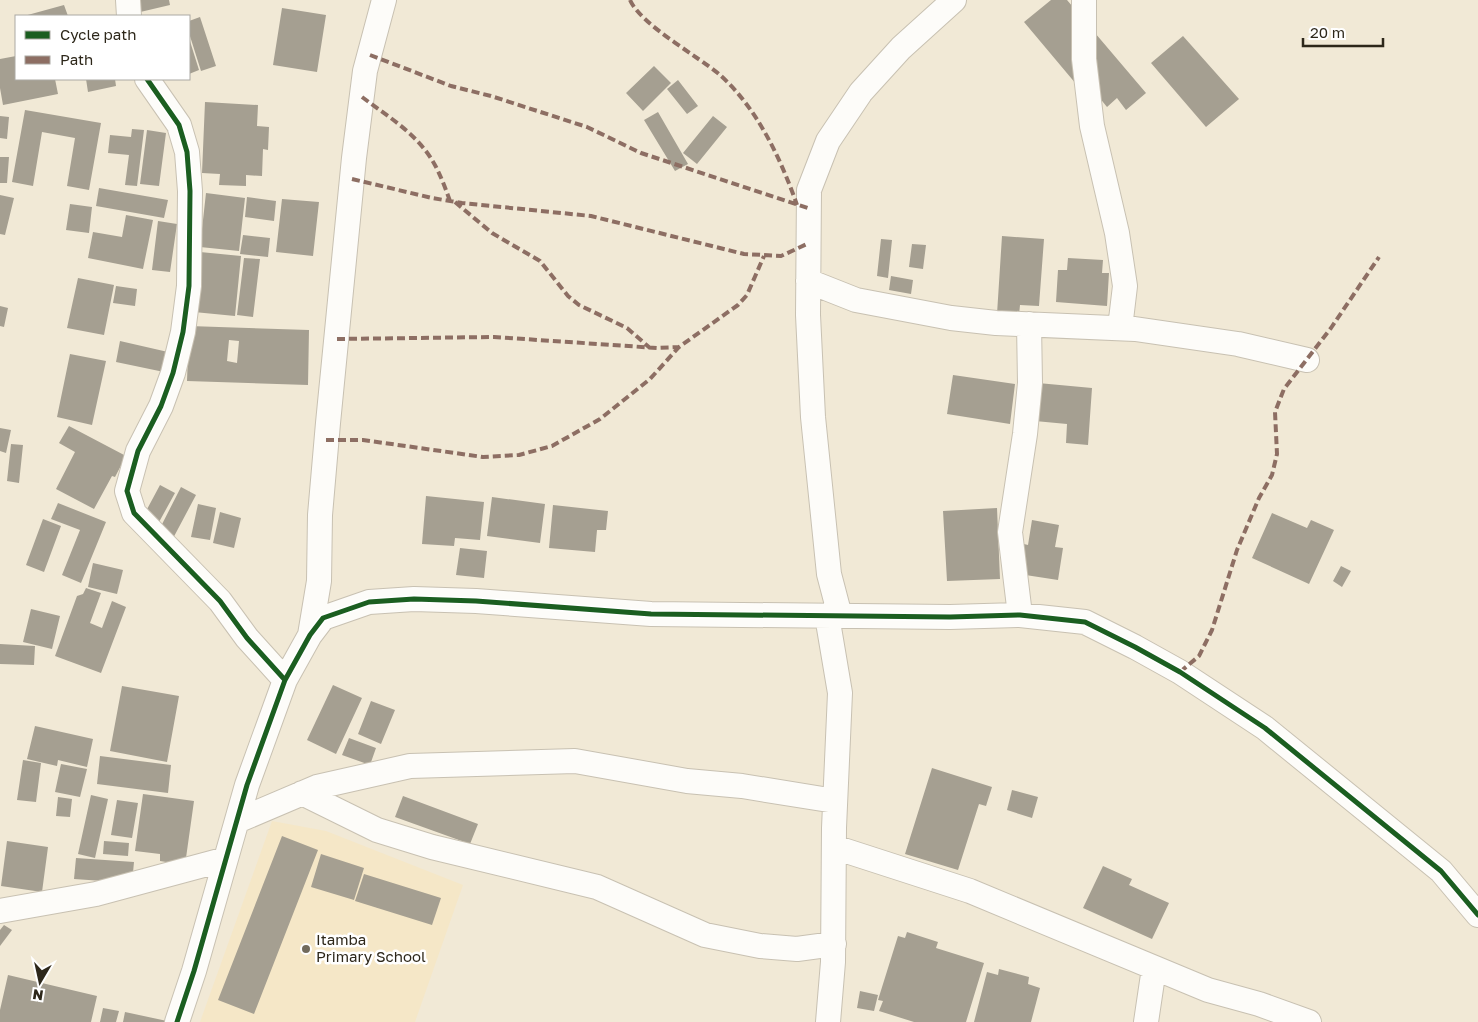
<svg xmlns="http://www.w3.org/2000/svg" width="1478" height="1022" viewBox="0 0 1478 1022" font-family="'Golos Text',sans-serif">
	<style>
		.built { fill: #f5e7c7 }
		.building { fill: #a59f91; fill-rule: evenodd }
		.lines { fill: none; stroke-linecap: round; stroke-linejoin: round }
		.street-casing { stroke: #c8c1b2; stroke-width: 26 }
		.street { stroke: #fdfcf9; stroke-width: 24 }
		.quiet { stroke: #8d6e63; stroke-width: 4; stroke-dasharray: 8 4; stroke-linecap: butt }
		.cycleway-casing { stroke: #fff; stroke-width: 8 }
		.cycleway { stroke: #1b5e20; stroke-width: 5 }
		.poi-dot { fill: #726b5c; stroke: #fff; stroke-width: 2 }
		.labels { text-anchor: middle; stroke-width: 5; stroke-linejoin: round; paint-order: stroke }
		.poi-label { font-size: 15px; fill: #2d271a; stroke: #fff; text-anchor: start }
	</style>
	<rect width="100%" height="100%" fill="#f1e9d6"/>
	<path class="built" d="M 272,821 L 326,831 L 463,885 L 415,1022 L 200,1022 Z"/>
	<path class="building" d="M 132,0 L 169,0 L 170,5 L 136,13 Z
		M 1051,0 L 1067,0 L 1146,93 L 1126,110 L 1117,98 L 1107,107 L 1094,91 L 1087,97 L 1024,22 Z
		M 64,5 L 68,16 L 24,16 Z
		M 282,8 L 326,15 L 317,72 L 273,65 Z
		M 200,17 L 216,66 L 201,71 L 189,33 L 189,21 Z
		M 1183,36 L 1239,99 L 1206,127 L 1151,63 Z
		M 189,38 L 199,70 L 189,74 Z
		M 16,56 L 16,79 L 55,79 L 58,94 L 3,105 L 0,88 L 0,59 Z
		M 654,66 L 671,83 L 643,111 L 626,93 Z
		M 86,79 L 115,79 L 116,86 L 88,92 Z
		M 678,80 L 698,106 L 687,114 L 667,89 Z
		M 205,102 L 258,105 L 257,126 L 269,127 L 268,150 L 263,149 L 262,176 L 246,175 L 246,186 L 219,185 L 220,174 L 202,173 Z
		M 25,110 L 101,123 L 89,190 L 67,186 L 75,138 L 42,132 L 33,186 L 12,182 Z
		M 658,112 L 688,164 L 675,171 L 644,120 Z
		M 0,116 L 9,117 L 7,139 L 0,138 Z
		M 713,116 L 727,127 L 697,164 L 683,153 Z
		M 132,129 L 144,130 L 137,186 L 125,185 L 129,155 L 108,153 L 110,135 L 131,137 Z
		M 147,130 L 166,133 L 159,186 L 140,184 Z
		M 0,157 L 9,157 L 7,183 L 0,183 Z
		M 99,188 L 168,200 L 164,218 L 96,206 Z
		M 206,193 L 245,198 L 239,251 L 200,247 Z
		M 0,195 L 14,198 L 5,235 L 0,234 Z
		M 247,197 L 276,201 L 274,221 L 245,217 Z
		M 282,199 L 319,202 L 313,256 L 276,252 Z
		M 70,204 L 92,207 L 89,233 L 66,230 Z
		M 126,215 L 153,220 L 143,269 L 88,258 L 93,232 L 122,237 Z
		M 158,221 L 177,224 L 170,272 L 152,270 Z
		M 243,235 L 270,238 L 268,257 L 240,254 Z
		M 1002,236 L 1044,239 L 1039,306 L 1020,305 L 1019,315 L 997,314 Z
		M 881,239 L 892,240 L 888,278 L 877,276 Z
		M 912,244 L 926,245 L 923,269 L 909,267 Z
		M 200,252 L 241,256 L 235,316 L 194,312 Z
		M 244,258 L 260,259 L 253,317 L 237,315 Z
		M 1068,258 L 1103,260 L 1102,273 L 1109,273 L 1107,306 L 1056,302 L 1058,270 L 1067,270 Z
		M 891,276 L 913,280 L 911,294 L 889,290 Z
		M 78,278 L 114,285 L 104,335 L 67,328 Z
		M 116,286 L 137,289 L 135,306 L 113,303 Z
		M 0,306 L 8,308 L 4,327 L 0,326 Z
		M 189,326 L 309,330 L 308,385 L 187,381 ZM 229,340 L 239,341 L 237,363 L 227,361 Z
		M 120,341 L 168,352 L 164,372 L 116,362 Z
		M 70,354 L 106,361 L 92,425 L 57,417 Z
		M 953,375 L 1015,384 L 1010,424 L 947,414 Z
		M 1038,383 L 1092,388 L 1088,445 L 1066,443 L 1067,424 L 1035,421 Z
		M 69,426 L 126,456 L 115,477 L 112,476 L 94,509 L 56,489 L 75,452 L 59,443 Z
		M 0,428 L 11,430 L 6,453 L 0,451 Z
		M 11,444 L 23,445 L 19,483 L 7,481 Z
		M 160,485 L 175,493 L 153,533 L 138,526 Z
		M 181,487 L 196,495 L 170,544 L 156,536 Z
		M 426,496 L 484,502 L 480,540 L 455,538 L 454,546 L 422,544 Z
		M 492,497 L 545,504 L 540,543 L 487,536 Z
		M 58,503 L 106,522 L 81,583 L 62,575 L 80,530 L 51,519 Z
		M 198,504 L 216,508 L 210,540 L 191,537 Z
		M 553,505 L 608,511 L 606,530 L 597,530 L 595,552 L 549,548 Z
		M 997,508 L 1000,579 L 947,581 L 943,511 Z
		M 220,512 L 241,518 L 234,548 L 213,543 Z
		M 1272,513 L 1307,528 L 1311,520 L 1334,530 L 1309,584 L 1252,558 Z
		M 43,519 L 61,526 L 44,572 L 26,565 Z
		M 1032,520 L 1059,525 L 1055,547 L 1063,548 L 1058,580 L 1019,574 L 1024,544 L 1028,545 Z
		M 460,548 L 487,551 L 484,578 L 456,575 Z
		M 93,563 L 123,570 L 117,594 L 88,587 Z
		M 1341,566 L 1351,571 L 1342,587 L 1333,581 Z
		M 86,588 L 101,593 L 90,623 L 102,628 L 112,601 L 126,607 L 101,673 L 55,656 L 77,596 L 83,594 Z
		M 31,609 L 60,616 L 52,649 L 23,642 Z
		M 0,644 L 35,646 L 34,665 L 0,664 Z
		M 333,685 L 362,698 L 336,754 L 307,740 Z
		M 122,686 L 179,696 L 167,762 L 110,751 Z
		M 371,701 L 395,710 L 381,744 L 358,734 Z
		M 35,726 L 93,739 L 87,767 L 58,760 L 57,766 L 27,759 Z
		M 349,738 L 376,748 L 370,765 L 342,755 Z
		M 100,756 L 171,765 L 168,793 L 97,784 Z
		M 23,760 L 41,763 L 36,802 L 17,800 Z
		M 61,764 L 87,769 L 80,797 L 55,792 Z
		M 932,768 L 992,787 L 986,806 L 979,804 L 958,870 L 905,854 Z
		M 1012,790 L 1038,797 L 1032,818 L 1007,810 Z
		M 143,794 L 194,801 L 185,865 L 160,861 L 160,854 L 135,851 Z
		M 91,795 L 108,799 L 95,858 L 78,854 Z
		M 403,796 L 478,824 L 470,844 L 395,817 Z
		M 58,797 L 72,799 L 70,817 L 56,816 Z
		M 117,800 L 138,803 L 132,838 L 111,835 Z
		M 282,836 L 318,850 L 254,1014 L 218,1000 Z
		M 7,841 L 48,847 L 42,892 L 1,886 Z
		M 104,841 L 129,843 L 128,856 L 103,854 Z
		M 321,854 L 364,868 L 354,900 L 311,887 Z
		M 76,858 L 134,862 L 132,883 L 74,879 Z
		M 1103,866 L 1132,879 L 1129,885 L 1169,903 L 1152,939 L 1083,908 Z
		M 364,874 L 441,898 L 432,925 L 355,901 Z
		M 4,925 L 12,930 L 0,946 L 0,930 Z
		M 907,932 L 938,942 L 936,948 L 984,963 L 966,1022 L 914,1022 L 879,1011 L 883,1001 L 878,1000 L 898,936 L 905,938 Z
		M 999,969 L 1029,977 L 1028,984 L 1040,988 L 1031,1022 L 974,1022 L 987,972 L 998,975 Z
		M 8,975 L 97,996 L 91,1022 L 0,1022 L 0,1010 Z
		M 860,991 L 878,995 L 874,1011 L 857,1008 Z
		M 103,1008 L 119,1011 L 116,1022 L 100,1022 Z
		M 125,1012 L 167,1021 L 167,1022 L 123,1022 Z"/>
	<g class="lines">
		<g class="street-casing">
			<path id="street" d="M 128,0 L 129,16
				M 1084,0 L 1084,59 L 1092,126 L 1117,233 L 1125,286 L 1120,328
				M 147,79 L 179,125 L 187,152 L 190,191 L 189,286 L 183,332 L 173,373 L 161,406 L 138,451 L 127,491 L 134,513 L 220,601 L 247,638 L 285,680
				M 808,281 L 856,300 L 951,318 L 996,323 L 1135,329 L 1238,344 L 1307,360
				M 1020,615 L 1010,532 L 1025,434 L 1030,383 L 1029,324
				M 827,616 L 840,693 L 834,828 L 833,962 L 828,1022
				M 840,616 L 829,574 L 813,417 L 808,315 L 809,190 L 828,141 L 861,92 L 901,48 L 954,0
				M 310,635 L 319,581 L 320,515 L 328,423 L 354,158 L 365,71 L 384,0
				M 302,793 L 377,830 L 432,847 L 597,887 L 705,935 L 760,946 L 797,949 L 834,944
				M 237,821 L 317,787 L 410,766 L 575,761 L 687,781 L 742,786 L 835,801
				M 834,847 L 970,891 L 1208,990 L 1259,1004 L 1309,1022
				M 0,911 L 96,894 L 226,859
				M 177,1022 L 194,971 L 247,785 L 285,680 L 310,635 L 323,618 L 369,602 L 414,599 L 476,601 L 651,614 L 950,617 L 1020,615 L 1085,622 L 1135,647 L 1180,672 L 1265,728 L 1441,871 L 1478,915
				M 1146,1022 L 1154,968"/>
		</g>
		<use href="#street" class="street"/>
		<path class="quiet" d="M 630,0 C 641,25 698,56 720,75 C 757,108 781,159 797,205
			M 370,55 L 451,86 L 491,96 L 587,127 L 641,153 L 808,208
			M 362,97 C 390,118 421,136 437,169 C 442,179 446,190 450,201
			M 352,179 L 432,198 L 462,203 L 591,216 L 744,254 L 781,256 L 807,244
			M 455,202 L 492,233 L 540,261 L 568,296 L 579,305 L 627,328 L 650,348
			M 337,339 L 494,337 L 657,348 L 679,347
			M 326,440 L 363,440 L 483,457 L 519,455 L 552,446 L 600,419 L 650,379 L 679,347 L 738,305 L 747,295 L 764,256
			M 1180,672 L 1199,656 L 1212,630 L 1237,550 L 1259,498 L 1272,475 L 1277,454 L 1275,412 L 1284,389 L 1331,328 L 1379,257"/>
		<g class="cycleway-casing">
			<path id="cycleway" d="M 147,79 L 179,125 L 187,152 L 190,191 L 189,286 L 183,332 L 173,373 L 161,406 L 138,451 L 127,491 L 134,513 L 220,601 L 247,638 L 285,680
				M 177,1022 L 194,971 L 247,785 L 285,680 L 310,635 L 323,618 L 369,602 L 414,599 L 476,601 L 651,614 L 950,617 L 1020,615 L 1085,622 L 1135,647 L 1180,672 L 1265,728 L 1441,871 L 1478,915"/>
		</g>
		<use href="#cycleway" class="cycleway"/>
	</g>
	<circle class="poi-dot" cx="306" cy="949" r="5"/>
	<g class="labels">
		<g class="poi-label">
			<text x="316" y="945">Itamba<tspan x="316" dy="17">Primary School</tspan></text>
		</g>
	</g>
	<rect x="15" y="15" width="175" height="65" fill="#ffffff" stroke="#aba9a3"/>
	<rect x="25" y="31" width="25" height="8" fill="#1b5e20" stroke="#aba9a3"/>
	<text x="60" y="40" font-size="15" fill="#2d271a">Cycle path</text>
	<rect x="25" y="56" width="25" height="8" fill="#8d6e63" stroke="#aba9a3"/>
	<text x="60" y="65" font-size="15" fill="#2d271a">Path</text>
	<g transform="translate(40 982) rotate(189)" stroke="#ffffff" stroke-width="4" paint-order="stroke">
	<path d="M0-4L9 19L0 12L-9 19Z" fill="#2d271a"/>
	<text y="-8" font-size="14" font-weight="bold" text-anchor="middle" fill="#2d271a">N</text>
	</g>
	<path d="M1303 38v8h80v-8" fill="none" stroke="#2d271a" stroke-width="2.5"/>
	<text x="1310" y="38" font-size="15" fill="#2d271a" stroke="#ffffff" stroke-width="4" paint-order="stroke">20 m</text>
</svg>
